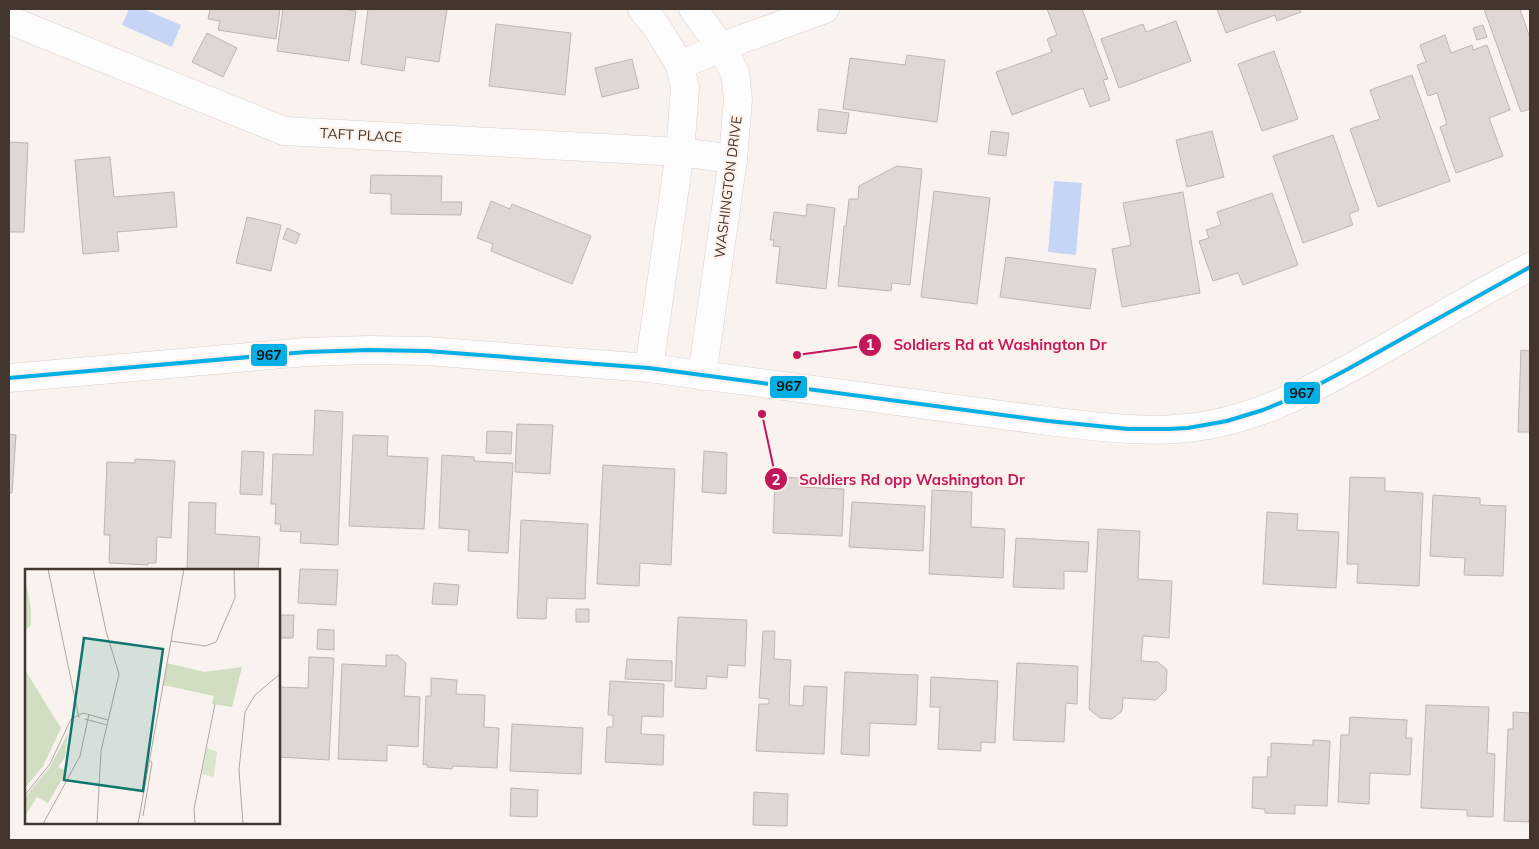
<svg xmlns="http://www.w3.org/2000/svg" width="1539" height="849" viewBox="0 0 1539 849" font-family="Mulish,sans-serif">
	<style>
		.water { fill: #c6d4f5 }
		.building { fill: #e0d6d3; stroke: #bfb6b2 }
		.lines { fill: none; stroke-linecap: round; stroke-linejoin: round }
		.street-casing { stroke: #d9cfcb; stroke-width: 29 }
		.secondary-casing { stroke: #d9cfcb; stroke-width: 29 }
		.street { stroke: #fefdfd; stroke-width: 28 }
		.secondary { stroke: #fefdfd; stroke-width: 28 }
		.bus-1-casing { stroke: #fff1ea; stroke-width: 8 }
		.bus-1 { stroke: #03afe5; stroke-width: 4 }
		.labels { text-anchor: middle; stroke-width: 4; stroke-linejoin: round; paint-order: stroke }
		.street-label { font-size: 14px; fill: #42362f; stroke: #fff1ea }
		.inset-road { fill: none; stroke: #b0a7a2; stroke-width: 1 }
		.view { fill: #0f766e; fill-opacity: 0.15; stroke: #0f766e; stroke-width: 2.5 }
		.inset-edge { fill: none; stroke: #42362f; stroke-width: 2.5 }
		.leader { fill: none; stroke: #c2185b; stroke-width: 2 }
		.callout-dot { fill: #c2185b; stroke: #fff1ea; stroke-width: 2 }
		.mark-label { font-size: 15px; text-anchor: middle; font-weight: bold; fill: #fff }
		.callout-label { font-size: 15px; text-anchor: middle; font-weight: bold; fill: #c2185b; stroke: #fff1ea; stroke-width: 4; stroke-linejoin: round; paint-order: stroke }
		.line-badge { stroke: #fff1ea; stroke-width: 2 }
		.pale-badge-label { font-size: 14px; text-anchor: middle; font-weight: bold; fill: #111 }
	</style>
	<rect width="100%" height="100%" fill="#faf2ef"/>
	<path class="water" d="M 129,9 L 143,9 L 181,25 L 172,47 L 122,25 Z
		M 1054,181 L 1082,183 L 1076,255 L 1048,252 Z"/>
	<path class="building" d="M 210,9 L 280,9 L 276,39 L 218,30 L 220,21 L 208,19 Z
		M 283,9 L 341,9 L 356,11 L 349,61 L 277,51 Z
		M 368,9 L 447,9 L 439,62 L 406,57 L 404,71 L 361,64 Z
		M 1047,9 L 1082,9 L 1108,79 L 1103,80 L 1110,100 L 1090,107 L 1083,88 L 1012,115 L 996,72 L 1052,52 L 1047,39 L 1057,35 Z
		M 1217,9 L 1300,9 L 1301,12 L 1277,21 L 1275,15 L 1226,33 Z
		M 1484,9 L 1520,9 L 1530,38 L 1530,109 L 1521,112 Z
		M 1176,21 L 1191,61 L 1119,88 L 1101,39 L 1143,24 L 1146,32 Z
		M 496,24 L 571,33 L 565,95 L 489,86 Z
		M 1483,25 L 1487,37 L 1477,40 L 1473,28 Z
		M 207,33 L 237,48 L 223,77 L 192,62 Z
		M 1445,35 L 1451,53 L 1472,45 L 1473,50 L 1487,45 L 1510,110 L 1489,118 L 1503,156 L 1456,173 L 1440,127 L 1447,124 L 1437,93 L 1428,96 L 1417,65 L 1426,62 L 1420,45 Z
		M 1274,51 L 1298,119 L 1262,131 L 1238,64 Z
		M 907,55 L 945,60 L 937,122 L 843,109 L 850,58 L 905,65 Z
		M 632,59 L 639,88 L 602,97 L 595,68 Z
		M 1412,75 L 1450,181 L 1378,207 L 1350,129 L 1380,119 L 1370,90 Z
		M 819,109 L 849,113 L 846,134 L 817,131 Z
		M 991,131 L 1009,133 L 1006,156 L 988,154 Z
		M 1212,131 L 1224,177 L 1187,187 L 1176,140 Z
		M 1333,135 L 1359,210 L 1349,214 L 1353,225 L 1303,243 L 1273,156 Z
		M 9,142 L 28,143 L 24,232 L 9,232 Z
		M 110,157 L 114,197 L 174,192 L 177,227 L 117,232 L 119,251 L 83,254 L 75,160 Z
		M 897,166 L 922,169 L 910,285 L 892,283 L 891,291 L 838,286 L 844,226 L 846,226 L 849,199 L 858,199 L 859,186 Z
		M 371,175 L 442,176 L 441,202 L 462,202 L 461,215 L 391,214 L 391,194 L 370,193 Z
		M 934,191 L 990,198 L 977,304 L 921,297 Z
		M 1183,192 L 1200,293 L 1122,307 L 1112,249 L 1131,245 L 1123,203 Z
		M 1272,193 L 1298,265 L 1243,285 L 1238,273 L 1213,281 L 1199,241 L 1209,238 L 1206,230 L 1221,225 L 1217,212 Z
		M 491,201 L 510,209 L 512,204 L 591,236 L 572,284 L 491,251 L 493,244 L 477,238 Z
		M 807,204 L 835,208 L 826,289 L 776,283 L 780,247 L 773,246 L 774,240 L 770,240 L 774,212 L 806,216 Z
		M 247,217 L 281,225 L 271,271 L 236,263 Z
		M 287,228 L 300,234 L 296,244 L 283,239 Z
		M 1006,257 L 1096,269 L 1090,309 L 1000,297 Z
		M 1521,350 L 1530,351 L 1530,432 L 1518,432 Z
		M 315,410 L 343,412 L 338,545 L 300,543 L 301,532 L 280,531 L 281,524 L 275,524 L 276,504 L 271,504 L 273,454 L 313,455 Z
		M 517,424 L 553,425 L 550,474 L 515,472 Z
		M 487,431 L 512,432 L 511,454 L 486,453 Z
		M 9,434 L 16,435 L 12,493 L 9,493 Z
		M 353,435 L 388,436 L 387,456 L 428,458 L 424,529 L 349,526 Z
		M 242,451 L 264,452 L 262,495 L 240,494 Z
		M 704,451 L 727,453 L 726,494 L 702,492 Z
		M 442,455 L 474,457 L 474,461 L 513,463 L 508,553 L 468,551 L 469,530 L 439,528 Z
		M 135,459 L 175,461 L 171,538 L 157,537 L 156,563 L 148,563 L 148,565 L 109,563 L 110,535 L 104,535 L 107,462 L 135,463 Z
		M 603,465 L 675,469 L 671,565 L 640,563 L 639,586 L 597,584 Z
		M 775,477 L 801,478 L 801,487 L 844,489 L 842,536 L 773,533 Z
		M 1350,477 L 1385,478 L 1385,491 L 1423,493 L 1419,586 L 1357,583 L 1358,564 L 1347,564 Z
		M 932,490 L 972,492 L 971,527 L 1005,529 L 1003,578 L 929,574 Z
		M 1433,495 L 1480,498 L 1480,505 L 1506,506 L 1503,576 L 1464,575 L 1465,558 L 1430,556 Z
		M 189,502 L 216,503 L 215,534 L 260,537 L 258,570 L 187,570 Z
		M 852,502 L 925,506 L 923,551 L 849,547 Z
		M 1267,512 L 1298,514 L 1297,530 L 1339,532 L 1336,588 L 1263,584 Z
		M 521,520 L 588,524 L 585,599 L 547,598 L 546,619 L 517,618 Z
		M 1098,529 L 1140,531 L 1138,579 L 1172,581 L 1169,638 L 1143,636 L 1141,661 L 1158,662 L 1167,670 L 1166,690 L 1156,700 L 1123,698 L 1122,711 L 1112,719 L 1100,718 L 1089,709 Z
		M 1016,538 L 1089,542 L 1087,572 L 1064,571 L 1064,589 L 1013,587 Z
		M 300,569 L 338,570 L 336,605 L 298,603 Z
		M 434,583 L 459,585 L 457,605 L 432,604 Z
		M 576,609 L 589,609 L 589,622 L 576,622 Z
		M 279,615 L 294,615 L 293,638 L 279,638 Z
		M 678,617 L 747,620 L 745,666 L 728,665 L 727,678 L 707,676 L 706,689 L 675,687 Z
		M 318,629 L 334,630 L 334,650 L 317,649 Z
		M 763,631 L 775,631 L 774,659 L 791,660 L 789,705 L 803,706 L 804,686 L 827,687 L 824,754 L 756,751 L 759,704 L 769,704 L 769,699 L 759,698 Z
		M 386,655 L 397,655 L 406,663 L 404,696 L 420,697 L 418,747 L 387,745 L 387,761 L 338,759 L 342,664 L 386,666 Z
		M 309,657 L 334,658 L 329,760 L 279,757 L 279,687 L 308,688 Z
		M 627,659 L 672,661 L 672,681 L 625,679 Z
		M 1017,663 L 1078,666 L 1077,704 L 1066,703 L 1064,742 L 1013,740 Z
		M 845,672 L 918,675 L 916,725 L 870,723 L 869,756 L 841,754 Z
		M 931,677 L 998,681 L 995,743 L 981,742 L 981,751 L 938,749 L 940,707 L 930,707 Z
		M 431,678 L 457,680 L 456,694 L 485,695 L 484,727 L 499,728 L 497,768 L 453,766 L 452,769 L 427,767 L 427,764 L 423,765 L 426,696 L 431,696 Z
		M 610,681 L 664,684 L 663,717 L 642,716 L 641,734 L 664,735 L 663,765 L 605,762 L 607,727 L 613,727 L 613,715 L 608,715 Z
		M 1426,705 L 1489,707 L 1487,753 L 1495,754 L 1493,817 L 1467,816 L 1467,810 L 1421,808 Z
		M 1513,712 L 1530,713 L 1530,812 L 1529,822 L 1504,821 L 1508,729 L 1513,729 Z
		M 1350,717 L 1407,720 L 1406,738 L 1412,738 L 1410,775 L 1370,773 L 1369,804 L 1338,802 L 1341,735 L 1349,735 Z
		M 512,724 L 583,728 L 581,774 L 510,771 Z
		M 1313,740 L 1330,741 L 1327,806 L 1295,805 L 1295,814 L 1265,813 L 1265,809 L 1252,808 L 1253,777 L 1267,777 L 1268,757 L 1271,757 L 1271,743 L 1313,745 Z
		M 511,788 L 538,790 L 537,817 L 510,816 Z
		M 754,792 L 788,794 L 787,826 L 753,825 Z"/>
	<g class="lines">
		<g class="street-casing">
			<path id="street" d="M 9,20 L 284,131 L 680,152 L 733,159
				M 680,65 L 742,39 L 825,9"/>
		</g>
		<g class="secondary-casing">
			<path id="secondary" d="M 642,9 L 656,26 L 680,65 L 685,88 L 680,152 L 649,368
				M 693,9 L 721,47 L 735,73 L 738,99 L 733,159 L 702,376
				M 9,378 L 306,352 L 368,350 L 427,351 L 649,368 L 1048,421 C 1100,427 1156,435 1208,425 C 1261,415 1301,395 1348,369 C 1409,336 1468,298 1530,267"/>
		</g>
		<use href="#street" class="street"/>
		<use href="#secondary" class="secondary"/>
		<g class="bus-1-casing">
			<path id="bus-1" d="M 9,378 L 306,352 L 368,350 L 427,351 L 649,368 L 1048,421 L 1128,429 L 1168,429 L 1188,428 L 1227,421 L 1263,410 L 1297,396 L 1348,369 L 1530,267"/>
		</g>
		<use href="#bus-1" class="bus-1"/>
	</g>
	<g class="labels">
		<g class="street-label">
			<text transform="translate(361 135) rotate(3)" y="5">TAFT PLACE</text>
			<text transform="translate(728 187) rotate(-83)" y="5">WASHINGTON DRIVE</text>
		</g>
	</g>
	<g transform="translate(25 569)">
		<rect width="255" height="255" fill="#faf2ef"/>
		<path d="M 182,179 L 192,183 L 189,208 L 177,205 Z" fill="#dbe4cf"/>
		<path d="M 0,9 L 6,39 L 6,56 L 0,62 ZM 142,94 L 179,103 L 217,98 L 207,138 L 187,135 L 189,127 L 138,116 ZM 0,101 L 36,159 L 18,197 L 0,219 ZM 43,164 L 40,188 L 33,198 L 42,202 L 23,234 L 12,228 L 0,247 L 0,228 L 25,198 Z" fill="#d1dec2"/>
		<path class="inset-road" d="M 23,0 L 54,149M 68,0 L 81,62 L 94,105 L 76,182 L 72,255M 146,72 L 180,77 L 191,73 L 210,29 L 209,0M 60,150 L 82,156M 0,226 L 25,195 L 46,150 L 58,144 L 83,151M 118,247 L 127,194 L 124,190M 18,255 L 55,187 L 64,145M 113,255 L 159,0M 170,255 L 169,240 L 190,135M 218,255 L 214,201 L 220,143 L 230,126 L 255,105"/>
		<path class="view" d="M 59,69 L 138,80 L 118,222 L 39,211 Z"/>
		<rect width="255" height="255" class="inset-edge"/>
	</g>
	<path class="leader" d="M797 355L870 345M762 414L776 479"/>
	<g class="callout-dot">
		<circle cx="797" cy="355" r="5"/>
		<circle cx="762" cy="414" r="5"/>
		<circle cx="870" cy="345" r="12"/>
		<circle cx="776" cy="479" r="12"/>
	</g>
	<g class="mark-label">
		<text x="870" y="350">1</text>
		<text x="776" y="485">2</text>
	</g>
	<g class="callout-label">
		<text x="1000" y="350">Soldiers Rd at Washington Dr</text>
		<text x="912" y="485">Soldiers Rd opp Washington Dr</text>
	</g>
	<g class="line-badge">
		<rect x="250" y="343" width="38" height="24" rx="5" fill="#03afe5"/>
		<rect x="769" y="375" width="39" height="24" rx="5" fill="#03afe5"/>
		<rect x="1283" y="381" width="38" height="24" rx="5" fill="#03afe5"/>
	</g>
	<g class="pale-badge-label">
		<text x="269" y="360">967</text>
		<text x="789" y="391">967</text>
		<text x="1302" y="398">967</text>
	</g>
	<rect width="1539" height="849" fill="none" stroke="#42362f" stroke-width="20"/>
</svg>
